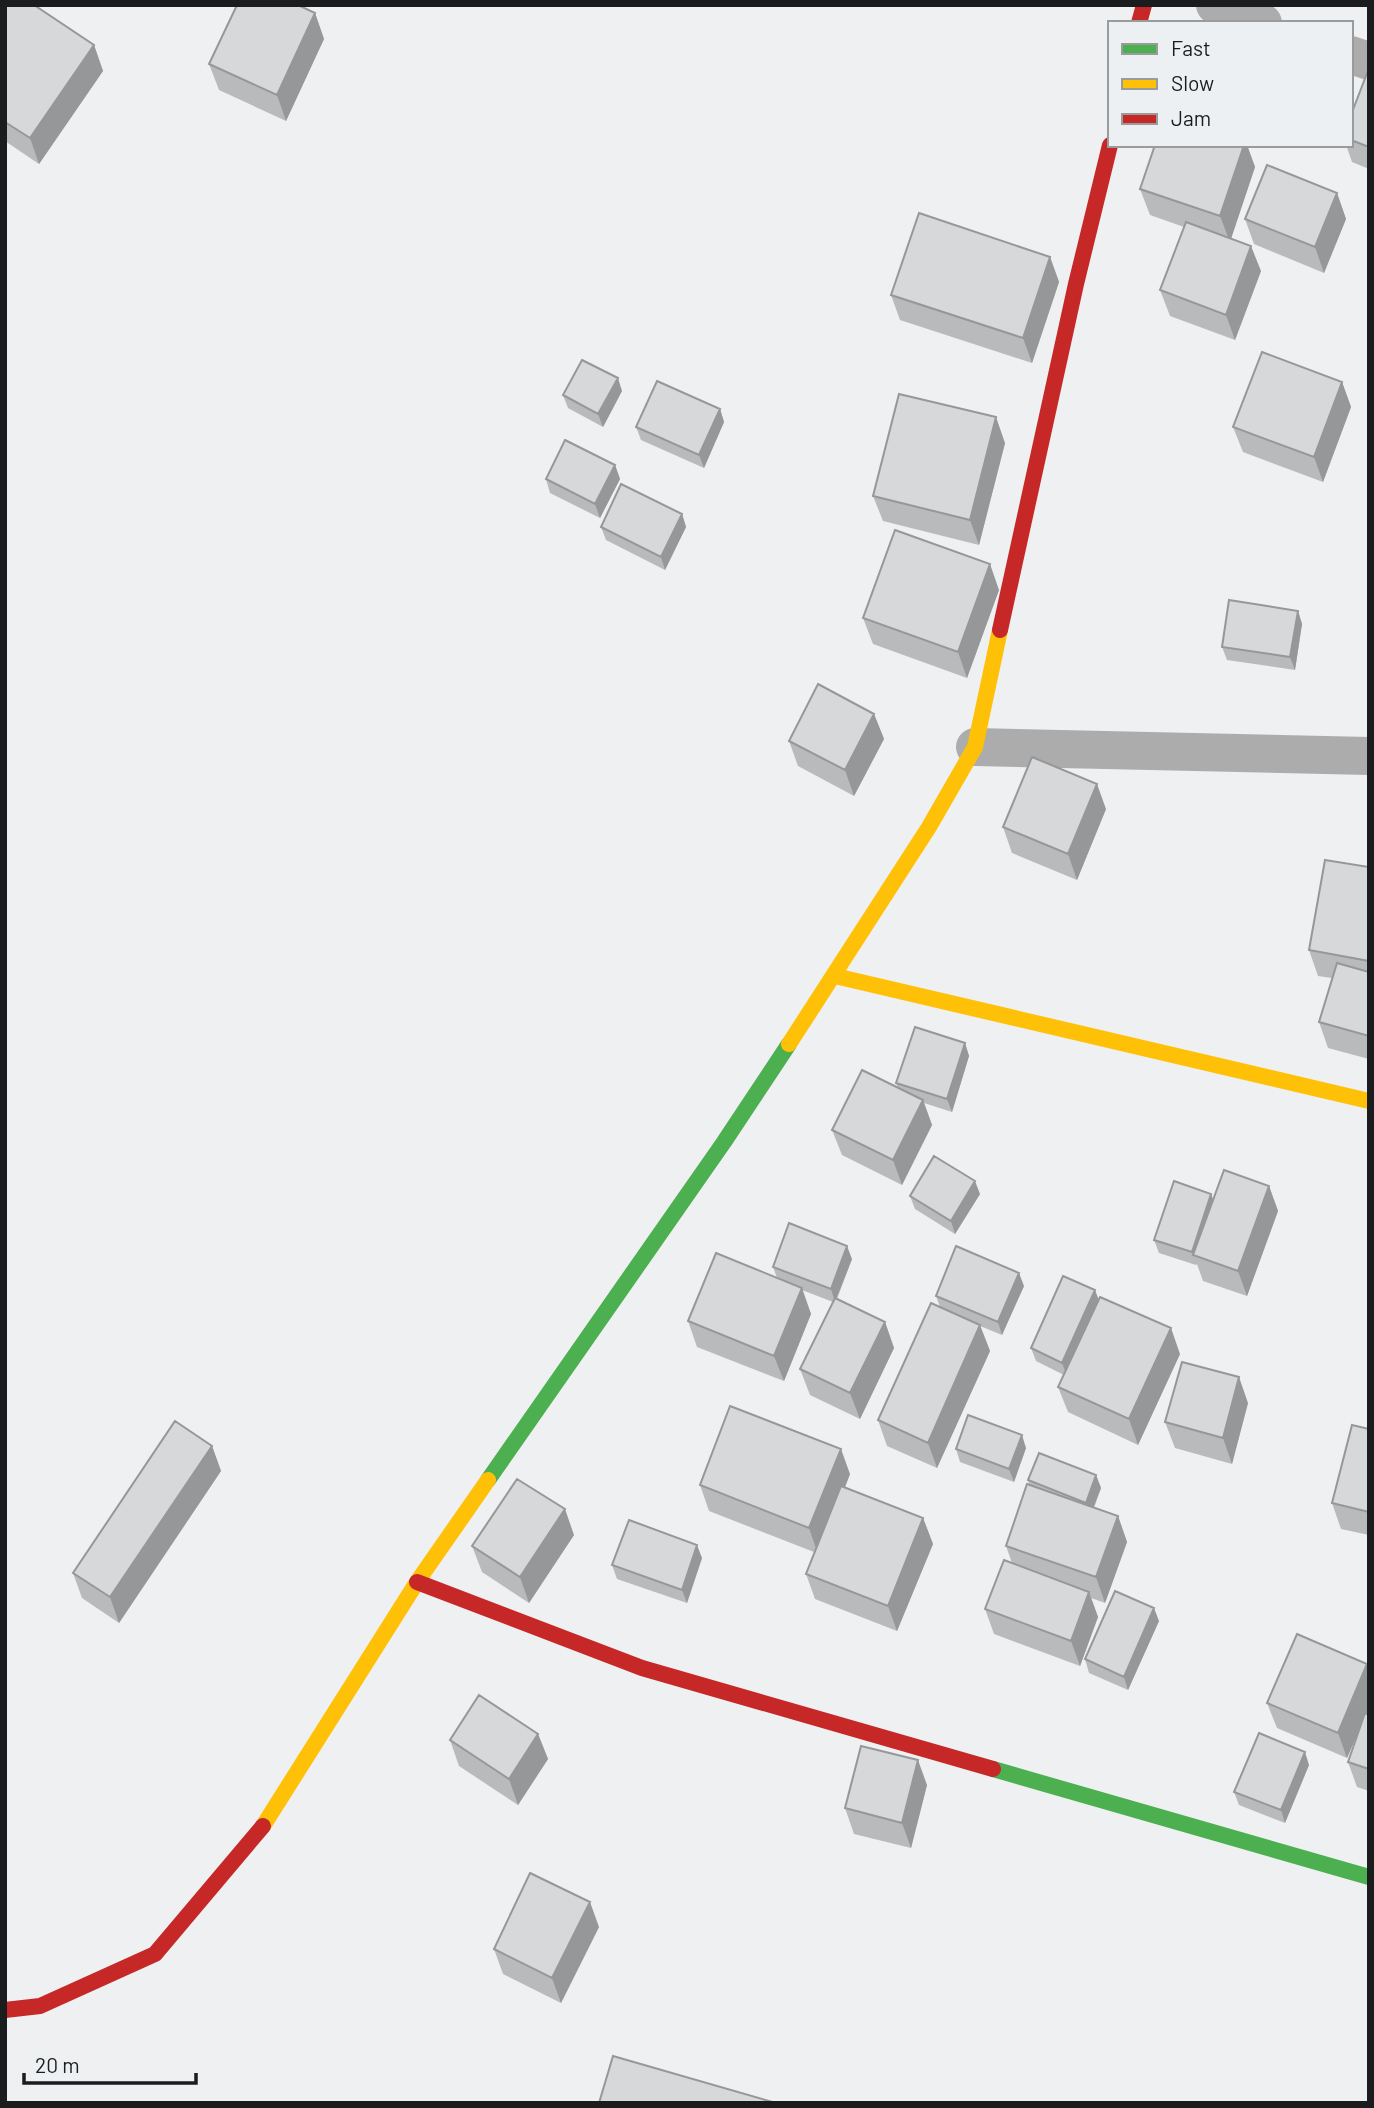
<svg xmlns="http://www.w3.org/2000/svg" width="1374" height="2108" viewBox="0 0 1374 2108" font-family="Barlow,sans-serif">
	<style>
		.lines { fill: none; stroke-linecap: round; stroke-linejoin: round }
		.street { stroke: #adacac; stroke-width: 38 }
		.fast { stroke: #4caf50; stroke-width: 16 }
		.slow { stroke: #ffc107; stroke-width: 16 }
		.jam { stroke: #c62828; stroke-width: 16 }
		.wall { fill: #b9babb }
		.shaded-wall { fill: #969799 }
		.building { fill: #d7d8da; stroke: #969799; stroke-width: 2 }
	</style>
	<rect width="100%" height="100%" fill="#eef0f2"/>
	<g class="lines">
		<path class="street" d="M 1215,5 L 1263,23
			M 1351,55 L 1369,61
			M 975,747 L 1369,756"/>
		<path class="fast" d="M 488,1480 L 724,1142 L 789,1044
			M 993,1769 L 1369,1877"/>
		<path class="slow" d="M 835,976 L 1369,1101
			M 789,1044 L 929,827 L 975,747 L 1000,630
			M 263,1826 L 417,1582 L 488,1480"/>
		<path class="jam" d="M 1139,23 L 1144,5
			M 1000,630 L 1076,284 L 1110,145
			M 417,1582 L 642,1668 L 993,1769
			M 5,2010 L 40,2006 L 155,1954 L 263,1826"/>
	</g>
	<path class="wall" d="M 5,5 L 94,45 L 103,71 L 39,164 L 5,141 Z
		M 315,13 L 324,39 L 286,121 L 219,90 L 209,64 Z
		M 1369,68 L 1369,169 L 1352,162 L 1346,145 L 1351,145 L 1351,115 Z
		M 1155,145 L 1247,145 L 1255,167 L 1231,238 L 1261,271 L 1235,340 L 1170,316 L 1160,290 L 1184,227 L 1150,215 L 1140,189 Z
		M 1337,193 L 1346,219 L 1324,273 L 1254,244 L 1245,219 Z
		M 1050,257 L 1059,282 L 1032,363 L 900,320 L 891,295 Z
		M 1342,382 L 1351,407 L 1323,482 L 1243,452 L 1233,427 Z
		M 622,391 L 603,427 L 568,408 L 563,395 Z
		M 720,409 L 724,422 L 704,468 L 641,440 L 636,427 Z
		M 1005,443 L 979,545 L 883,521 L 873,496 Z
		M 615,465 L 620,479 L 600,518 L 550,493 L 546,479 Z
		M 682,514 L 686,527 L 665,570 L 606,540 L 601,527 Z
		M 999,590 L 967,678 L 873,644 L 863,618 Z
		M 1298,611 L 1302,624 L 1295,670 L 1227,660 L 1222,647 Z
		M 874,714 L 884,739 L 854,796 L 798,766 L 789,741 Z
		M 1106,809 L 1077,880 L 1012,853 L 1003,827 Z
		M 1369,867 L 1369,1059 L 1328,1048 L 1319,1022 L 1332,978 L 1318,976 L 1309,950 Z
		M 965,1043 L 969,1056 L 952,1112 L 924,1103 L 932,1125 L 902,1185 L 842,1155 L 832,1130 L 898,1088 L 896,1083 Z
		M 1269,1186 L 1278,1211 L 1247,1296 L 1203,1281 L 1197,1264 L 1196,1265 L 1159,1253 L 1154,1240 L 1211,1194 L 1213,1200 Z
		M 980,1194 L 955,1234 L 915,1209 L 910,1196 Z
		M 852,1259 L 837,1299 L 885,1322 L 894,1348 L 860,1419 L 810,1395 L 800,1369 L 833,1302 L 802,1290 L 811,1314 L 784,1381 L 697,1347 L 688,1321 L 777,1278 L 773,1267 Z
		M 1024,1286 L 1002,1335 L 980,1326 L 990,1351 L 937,1468 L 887,1446 L 878,1420 L 940,1307 L 936,1296 Z
		M 1098,1300 L 1180,1354 L 1138,1445 L 1068,1412 L 1058,1387 L 1064,1375 L 1036,1361 L 1031,1348 Z
		M 1248,1403 L 1232,1464 L 1175,1448 L 1165,1422 Z
		M 1369,1429 L 1369,1535 L 1341,1529 L 1332,1503 Z
		M 212,1446 L 221,1471 L 119,1623 L 82,1598 L 73,1573 Z
		M 1026,1448 L 1014,1482 L 960,1462 L 956,1449 Z
		M 850,1474 L 845,1488 L 923,1518 L 933,1544 L 897,1631 L 815,1599 L 806,1574 L 814,1552 L 709,1511 L 700,1485 Z
		M 1096,1475 L 1101,1488 L 1094,1508 L 1118,1516 L 1127,1542 L 1105,1603 L 1091,1598 L 1098,1617 L 1080,1666 L 994,1634 L 985,1609 L 1012,1563 L 1006,1546 L 1029,1485 L 1028,1480 Z
		M 574,1535 L 529,1603 L 482,1572 L 472,1546 Z
		M 702,1558 L 687,1603 L 617,1579 L 612,1565 Z
		M 1159,1621 L 1128,1690 L 1089,1673 L 1085,1659 Z
		M 1267,1703 L 1369,1715 L 1369,1791 L 1357,1787 L 1348,1762 L 1356,1737 L 1347,1758 L 1277,1728 Z
		M 538,1734 L 548,1759 L 518,1805 L 459,1766 L 450,1740 Z
		M 1309,1765 L 1285,1823 L 1239,1805 L 1234,1792 Z
		M 927,1785 L 911,1848 L 854,1834 L 845,1808 Z
		M 599,1927 L 561,2003 L 503,1974 L 494,1949 Z"/>
	<path class="shaded-wall" d="M 315,13 L 324,39 L 286,121 L 277,95 Z
		M 94,45 L 103,71 L 39,164 L 30,138 Z
		M 1244,145 L 1247,145 L 1255,167 L 1230,242 L 1220,216 Z
		M 1337,193 L 1346,219 L 1324,273 L 1315,247 Z
		M 1251,246 L 1261,271 L 1235,340 L 1226,315 Z
		M 1050,257 L 1059,282 L 1032,363 L 1023,338 Z
		M 618,378 L 622,391 L 603,427 L 598,414 Z
		M 1342,382 L 1351,407 L 1323,482 L 1314,457 Z
		M 720,409 L 724,422 L 704,468 L 699,455 Z
		M 996,417 L 1005,443 L 979,545 L 970,520 Z
		M 615,465 L 620,479 L 600,518 L 595,504 Z
		M 682,514 L 686,527 L 665,570 L 661,557 Z
		M 990,564 L 999,590 L 967,678 L 958,652 Z
		M 1298,611 L 1302,624 L 1295,670 L 1290,657 Z
		M 874,714 L 884,739 L 854,796 L 845,770 Z
		M 1097,784 L 1106,809 L 1077,880 L 1068,854 Z
		M 965,1043 L 969,1056 L 952,1112 L 947,1099 Z
		M 923,1100 L 932,1125 L 902,1185 L 893,1160 Z
		M 975,1181 L 980,1194 L 955,1234 L 951,1221 Z
		M 1269,1186 L 1278,1211 L 1247,1296 L 1238,1271 Z
		M 1211,1194 L 1216,1207 L 1193,1255 L 1196,1265 L 1192,1252 Z
		M 847,1246 L 852,1259 L 835,1302 L 831,1289 Z
		M 1019,1273 L 1024,1286 L 1002,1335 L 998,1322 Z
		M 802,1288 L 811,1314 L 784,1381 L 774,1356 Z
		M 1095,1290 L 1100,1303 L 1067,1376 L 1062,1363 Z
		M 885,1322 L 894,1348 L 860,1419 L 850,1393 Z
		M 980,1325 L 990,1351 L 937,1468 L 928,1443 Z
		M 1171,1328 L 1180,1354 L 1138,1445 L 1129,1419 Z
		M 1239,1377 L 1248,1403 L 1232,1464 L 1223,1438 Z
		M 1022,1435 L 1026,1448 L 1014,1482 L 1009,1469 Z
		M 212,1446 L 221,1471 L 119,1623 L 110,1597 Z
		M 841,1449 L 850,1474 L 818,1554 L 809,1528 Z
		M 1096,1475 L 1101,1488 L 1090,1516 L 1086,1503 Z
		M 565,1509 L 574,1535 L 529,1603 L 520,1577 Z
		M 1118,1516 L 1127,1542 L 1105,1603 L 1096,1577 Z
		M 923,1518 L 933,1544 L 897,1631 L 888,1606 Z
		M 697,1545 L 702,1558 L 687,1603 L 682,1590 Z
		M 1089,1592 L 1098,1617 L 1080,1666 L 1071,1641 Z
		M 1154,1608 L 1159,1621 L 1128,1690 L 1124,1677 Z
		M 1367,1664 L 1369,1668 L 1369,1708 L 1347,1758 L 1338,1733 Z
		M 538,1734 L 548,1759 L 518,1805 L 509,1779 Z
		M 1305,1752 L 1309,1765 L 1285,1823 L 1281,1810 Z
		M 918,1760 L 927,1785 L 911,1848 L 902,1823 Z
		M 590,1902 L 599,1927 L 561,2003 L 552,1978 Z"/>
	<path class="building" d="M 5,5 L 34,5 L 94,45 L 30,138 L 5,122 Z
		M 237,5 L 298,5 L 315,13 L 277,95 L 209,64 Z
		M 1369,68 L 1369,147 L 1351,140 L 1351,115 Z
		M 1155,145 L 1244,145 L 1220,216 L 1140,189 Z
		M 1267,165 L 1337,193 L 1315,247 L 1245,219 Z
		M 919,213 L 1050,257 L 1023,338 L 891,295 Z
		M 1186,222 L 1251,246 L 1226,315 L 1160,290 Z
		M 1262,352 L 1342,382 L 1314,457 L 1233,427 Z
		M 582,360 L 618,378 L 598,414 L 563,395 Z
		M 657,381 L 720,409 L 699,455 L 636,427 Z
		M 899,394 L 996,417 L 970,520 L 873,496 Z
		M 565,440 L 615,465 L 595,504 L 546,479 Z
		M 621,484 L 682,514 L 661,557 L 601,527 Z
		M 895,530 L 990,564 L 958,652 L 863,618 Z
		M 1229,600 L 1298,611 L 1290,657 L 1222,647 Z
		M 818,684 L 874,714 L 845,770 L 789,741 Z
		M 1032,757 L 1097,784 L 1068,854 L 1003,827 Z
		M 1325,860 L 1369,867 L 1369,961 L 1309,950 Z
		M 1337,963 L 1369,972 L 1369,1036 L 1319,1022 Z
		M 915,1027 L 965,1043 L 947,1099 L 896,1083 Z
		M 862,1070 L 923,1100 L 893,1160 L 832,1130 Z
		M 934,1156 L 975,1181 L 951,1221 L 910,1196 Z
		M 1224,1170 L 1269,1186 L 1238,1271 L 1193,1255 Z
		M 1174,1181 L 1211,1194 L 1192,1252 L 1154,1240 Z
		M 789,1223 L 847,1246 L 831,1289 L 773,1267 Z
		M 956,1246 L 1019,1273 L 998,1322 L 936,1296 Z
		M 716,1253 L 802,1288 L 774,1356 L 688,1321 Z
		M 1063,1276 L 1095,1290 L 1062,1363 L 1031,1348 Z
		M 1100,1297 L 1171,1328 L 1129,1419 L 1058,1387 Z
		M 835,1298 L 885,1322 L 850,1393 L 800,1369 Z
		M 931,1303 L 980,1325 L 928,1443 L 878,1420 Z
		M 1182,1362 L 1239,1377 L 1223,1438 L 1165,1422 Z
		M 730,1406 L 841,1449 L 809,1528 L 700,1485 Z
		M 968,1415 L 1022,1435 L 1009,1469 L 956,1449 Z
		M 175,1421 L 212,1446 L 110,1597 L 73,1573 Z
		M 1352,1425 L 1369,1429 L 1369,1512 L 1332,1503 Z
		M 1039,1453 L 1096,1475 L 1086,1503 L 1028,1480 Z
		M 517,1479 L 565,1509 L 520,1577 L 472,1546 Z
		M 1027,1484 L 1118,1516 L 1096,1577 L 1006,1546 Z
		M 841,1486 L 923,1518 L 888,1606 L 806,1574 Z
		M 629,1520 L 697,1545 L 682,1590 L 612,1565 Z
		M 1004,1560 L 1089,1592 L 1071,1641 L 985,1609 Z
		M 1115,1591 L 1154,1608 L 1124,1677 L 1085,1659 Z
		M 1297,1634 L 1367,1664 L 1338,1733 L 1267,1703 Z
		M 479,1695 L 538,1734 L 509,1779 L 450,1740 Z
		M 1365,1713 L 1369,1715 L 1369,1769 L 1348,1762 Z
		M 1259,1733 L 1305,1752 L 1281,1810 L 1234,1792 Z
		M 861,1746 L 918,1760 L 902,1823 L 845,1808 Z
		M 530,1873 L 590,1902 L 552,1978 L 494,1949 Z
		M 613,2056 L 776,2103 L 599,2103 Z"/>
	<rect width="1374" height="2108" fill="none" stroke="#1b1c1d" stroke-width="14"/>
	<rect x="1108" y="21" width="245" height="126" fill="#edf0f3" stroke="#999b9d" stroke-width="2"/>
	<rect x="1122" y="44" width="35" height="10" fill="#4caf50" stroke="#999b9d" stroke-width="2"/>
	<text x="1171" y="56" font-size="21" fill="#1b1c1d">Fast</text>
	<rect x="1122" y="79" width="35" height="10" fill="#ffc107" stroke="#999b9d" stroke-width="2"/>
	<text x="1171" y="91" font-size="21" fill="#1b1c1d">Slow</text>
	<rect x="1122" y="114" width="35" height="10" fill="#c62828" stroke="#999b9d" stroke-width="2"/>
	<text x="1171" y="126" font-size="21" fill="#1b1c1d">Jam</text>
	<path d="M24 2073v10h172v-10" fill="none" stroke="#1b1c1d" stroke-width="3.5"/>
	<text x="35" y="2073" font-size="21" fill="#1b1c1d" stroke="#edf0f3" stroke-width="5" paint-order="stroke">20 m</text>
</svg>
